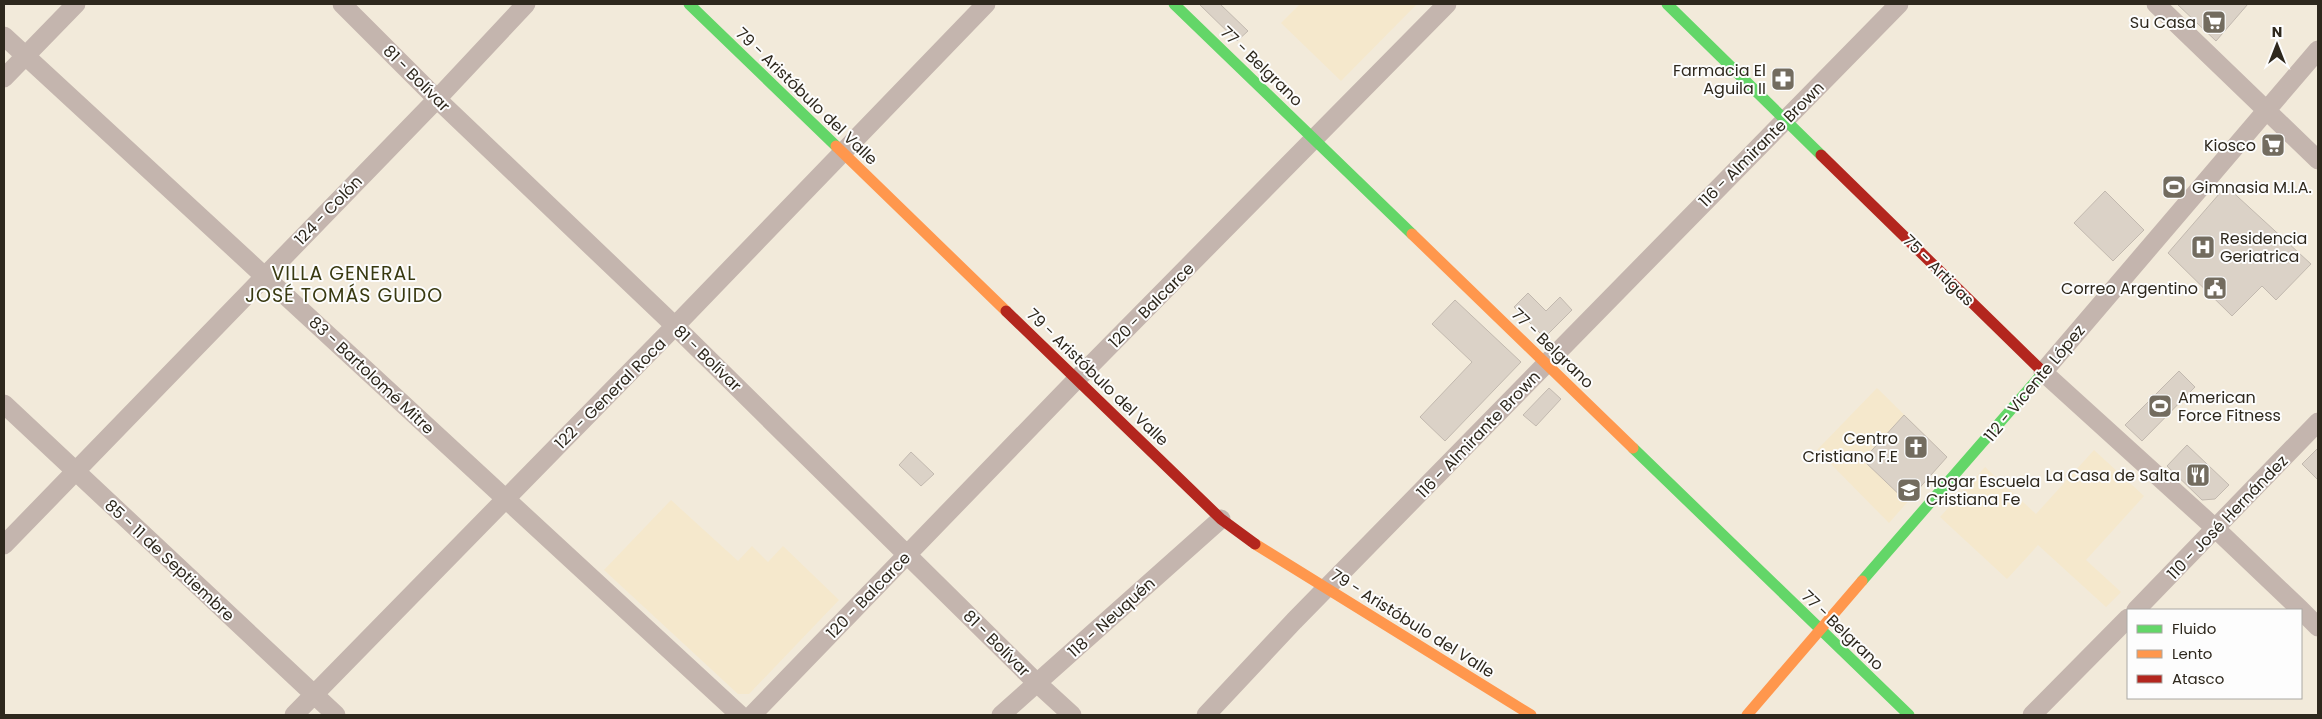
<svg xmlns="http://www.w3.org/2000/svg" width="2322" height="719" viewBox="0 0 2322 719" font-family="Poppins,sans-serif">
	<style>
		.built { fill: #f5e8cc }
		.building { fill: #dbd2c7; stroke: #c2b9af }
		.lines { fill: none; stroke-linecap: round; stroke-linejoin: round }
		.street { stroke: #c4b5ae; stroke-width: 19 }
		.fast { stroke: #63d668; stroke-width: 11 }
		.slow { stroke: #ff974d; stroke-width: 11 }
		.jam { stroke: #b3261e; stroke-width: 11 }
		.labels { text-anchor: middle; stroke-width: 4; stroke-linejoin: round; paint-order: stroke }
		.poi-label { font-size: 16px; fill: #2e281d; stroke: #fdfdfd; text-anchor: end }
		.street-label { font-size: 16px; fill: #2e281d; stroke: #fdfdfd }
		.quarter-label { font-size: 19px; letter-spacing: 1px; fill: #383910; stroke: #fdfdfd }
	</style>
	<rect width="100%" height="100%" fill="#f2eada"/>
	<path class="built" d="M 1300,4 L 1417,4 L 1341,81 L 1281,23 Z
		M 1877,388 L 1947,457 L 1889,523 L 1817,450 Z
		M 2094,450 L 2144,496 L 2086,560 L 2121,592 L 2106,607 L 2038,545 L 2007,579 L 1940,517 L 1985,467 L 2036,514 Z
		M 671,500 L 738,561 L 752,546 L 768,562 L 783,546 L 839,600 L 749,694 L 738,694 L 604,570 Z"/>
	<path class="building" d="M 1199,4 L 1220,4 L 1248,31 L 1237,41 Z
		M 2177,4 L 2248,4 L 2216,41 Z
		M 2226,186 L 2311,264 L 2276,300 L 2262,286 L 2232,316 L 2168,253 Z
		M 2105,191 L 2144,230 L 2113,261 L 2074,223 Z
		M 1528,293 L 1546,311 L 1560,297 L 1572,310 L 1548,334 L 1541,334 L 1514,307 Z
		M 1455,300 L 1521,362 L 1445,441 L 1420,417 L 1472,362 L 1432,324 Z
		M 2179,371 L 2195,387 L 2142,441 L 2125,425 Z
		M 1549,388 L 1561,399 L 1536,426 L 1523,415 Z
		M 1904,415 L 1947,457 L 1907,502 L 1863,460 Z
		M 2187,445 L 2229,485 L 2215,499 L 2202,500 L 2167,466 Z
		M 2318,448 L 2318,480 L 2302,464 Z
		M 911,452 L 934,474 L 921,486 L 899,465 Z"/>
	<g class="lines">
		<path class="street" d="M 342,4 L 437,99 L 675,326 L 1037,683 L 1072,715
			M 2156,4 L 2318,160
			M 4,36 L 740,715
			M 4,78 L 76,4
			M 4,404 L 336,715
			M 4,545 L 437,99 L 526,4
			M 2136,610 L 2318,422
			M 2301,610 L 2216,529 L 2043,372 L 2318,50
			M 2301,610 L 2318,627
			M 294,715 L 675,326 L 986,4
			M 752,715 L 1077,379 L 1447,4
			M 1001,715 L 1221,519
			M 1206,715 L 1294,621 L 1899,4
			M 2032,715 L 2128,618"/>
		<path class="fast" d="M 689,4 L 836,146
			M 1174,4 L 1412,234
			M 1667,4 L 1821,155
			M 1633,448 L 1909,715
			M 1862,581 L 2041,375"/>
		<path class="slow" d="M 836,146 L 1006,311
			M 1412,234 L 1633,448
			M 1255,544 L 1531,715
			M 1747,715 L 1862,581"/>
		<path class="jam" d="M 1821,155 L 2043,372 L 2041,375
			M 1006,311 L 1221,519 L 1255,544"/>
	</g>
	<defs>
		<g id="supermarket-square" transform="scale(1.25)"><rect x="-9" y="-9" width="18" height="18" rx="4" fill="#736c5f" stroke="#fdfdfd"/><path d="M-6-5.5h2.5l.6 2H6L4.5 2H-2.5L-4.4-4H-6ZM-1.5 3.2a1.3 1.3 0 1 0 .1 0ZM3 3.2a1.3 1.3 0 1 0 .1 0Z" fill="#fff"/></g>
		<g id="pharmacy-square" transform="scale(1.25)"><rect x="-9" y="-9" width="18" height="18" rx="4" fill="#736c5f" stroke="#fdfdfd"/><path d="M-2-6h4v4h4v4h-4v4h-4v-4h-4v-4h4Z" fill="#fff"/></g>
		<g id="stadium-square" transform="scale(1.25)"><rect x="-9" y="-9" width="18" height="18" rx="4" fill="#736c5f" stroke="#fdfdfd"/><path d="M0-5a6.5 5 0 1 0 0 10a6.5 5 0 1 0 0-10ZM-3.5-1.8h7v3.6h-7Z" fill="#fff"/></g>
		<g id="hospital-square" transform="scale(1.25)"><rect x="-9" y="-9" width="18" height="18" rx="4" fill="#736c5f" stroke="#fdfdfd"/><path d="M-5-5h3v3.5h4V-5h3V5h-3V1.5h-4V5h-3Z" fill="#fff"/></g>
		<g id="civic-square" transform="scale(1.25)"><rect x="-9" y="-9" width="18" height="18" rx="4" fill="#736c5f" stroke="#fdfdfd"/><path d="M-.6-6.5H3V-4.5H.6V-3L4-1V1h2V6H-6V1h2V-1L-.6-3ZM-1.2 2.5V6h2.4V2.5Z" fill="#fff"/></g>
		<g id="church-square" transform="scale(1.25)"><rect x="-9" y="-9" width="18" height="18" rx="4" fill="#736c5f" stroke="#fdfdfd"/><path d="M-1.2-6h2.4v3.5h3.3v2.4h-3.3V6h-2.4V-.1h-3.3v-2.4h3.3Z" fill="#fff"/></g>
		<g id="restaurant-square" transform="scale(1.25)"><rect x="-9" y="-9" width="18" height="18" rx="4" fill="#736c5f" stroke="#fdfdfd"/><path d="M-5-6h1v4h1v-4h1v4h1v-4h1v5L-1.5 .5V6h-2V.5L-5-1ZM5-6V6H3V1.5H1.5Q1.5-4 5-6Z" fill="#fff"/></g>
		<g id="school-square" transform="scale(1.25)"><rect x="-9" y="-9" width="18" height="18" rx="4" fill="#736c5f" stroke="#fdfdfd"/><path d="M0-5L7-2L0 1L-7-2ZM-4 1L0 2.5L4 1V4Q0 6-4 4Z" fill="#fff"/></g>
	</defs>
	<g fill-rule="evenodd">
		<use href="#supermarket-square" x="2214" y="22"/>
		<use href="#pharmacy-square" x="1783" y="79"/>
		<use href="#supermarket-square" x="2273" y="145"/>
		<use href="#stadium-square" x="2174" y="187"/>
		<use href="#hospital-square" x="2203" y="247"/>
		<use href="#civic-square" x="2215" y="288"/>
		<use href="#stadium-square" x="2160" y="406"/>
		<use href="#church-square" x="1916" y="447"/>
		<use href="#restaurant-square" x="2198" y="475"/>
		<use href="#school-square" x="1909" y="490"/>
	</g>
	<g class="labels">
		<g class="poi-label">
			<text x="2196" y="28">Su Casa</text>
			<text x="1766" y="76">Farmacia El<tspan x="1766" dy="18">Aguila II</tspan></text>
			<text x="2256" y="151">Kiosco</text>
			<text x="2192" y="193" text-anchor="start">Gimnasia M.I.A.</text>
			<text x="2220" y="244" text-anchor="start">Residencia<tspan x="2220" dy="18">Geriatrica</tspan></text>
			<text x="2198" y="294">Correo Argentino</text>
			<text x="2178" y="403" text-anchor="start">American<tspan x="2178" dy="18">Force Fitness</tspan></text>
			<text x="1898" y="444">Centro<tspan x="1898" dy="18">Cristiano F.E</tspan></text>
			<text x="2180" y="481">La Casa de Salta</text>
			<text x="1926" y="487" text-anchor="start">Hogar Escuela<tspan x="1926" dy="18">Cristiana Fe</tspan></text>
		</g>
		<g class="street-label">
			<text transform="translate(1262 66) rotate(44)" y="6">77 - Belgrano</text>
			<text transform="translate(417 78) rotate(45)" y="6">81 - Bolívar</text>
			<text transform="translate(807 96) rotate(44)" y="6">79 - Aristóbulo del Valle</text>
			<text transform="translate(1761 144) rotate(-45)" y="6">116 - Almirante Brown</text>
			<text transform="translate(328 210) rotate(-46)" y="6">124 - Colón</text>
			<text transform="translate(1939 270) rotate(45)" y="6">75 - Artigas</text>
			<text transform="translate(1151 305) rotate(-45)" y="6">120 - Balcarce</text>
			<text transform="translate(1553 348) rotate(44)" y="6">77 - Belgrano</text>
			<text transform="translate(708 358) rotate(44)" y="6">81 - Bolívar</text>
			<text transform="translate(372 375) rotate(43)" y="6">83 - Bartolomé Mitre</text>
			<text transform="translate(1098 377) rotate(44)" y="6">79 - Aristóbulo del Valle</text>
			<text transform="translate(2034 383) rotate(-50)" y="6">112 - Vicente López</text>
			<text transform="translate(610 393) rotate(-45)" y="6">122 - General Roca</text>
			<text transform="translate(1478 434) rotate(-46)" y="6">116 - Almirante Brown</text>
			<text transform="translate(2227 517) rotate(-46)" y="6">110 - José Hernández</text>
			<text transform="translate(170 560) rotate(43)" y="6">85 - 11 de Septiembre</text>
			<text transform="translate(868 595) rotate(-46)" y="6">120 - Balcarce</text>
			<text transform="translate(1111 617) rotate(-42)" y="6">118 - Neuquén</text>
			<text transform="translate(1413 623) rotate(32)" y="6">79 - Aristóbulo del Valle</text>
			<text transform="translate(1843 630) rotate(44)" y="6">77 - Belgrano</text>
			<text transform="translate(997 643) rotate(45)" y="6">81 - Bolívar</text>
		</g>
		<g class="quarter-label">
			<text x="344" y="280">VILLA GENERAL<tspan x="344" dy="22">JOSÉ TOMÁS GUIDO</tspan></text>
		</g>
	</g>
	<rect width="2322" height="719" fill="none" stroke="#2e281d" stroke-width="10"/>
	<rect x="2127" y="609" width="175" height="90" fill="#fdfdfd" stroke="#aaa8a3"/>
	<rect x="2137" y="625" width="25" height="8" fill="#63d668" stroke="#aaa8a3"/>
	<text x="2172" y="634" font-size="15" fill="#2e281d">Fluido</text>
	<rect x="2137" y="650" width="25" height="8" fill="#ff974d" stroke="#aaa8a3"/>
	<text x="2172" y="659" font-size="15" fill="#2e281d">Lento</text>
	<rect x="2137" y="675" width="25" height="8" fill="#b3261e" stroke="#aaa8a3"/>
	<text x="2172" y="684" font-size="15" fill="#2e281d">Atasco</text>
	<g transform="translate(2277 45)" stroke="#fdfdfd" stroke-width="4" paint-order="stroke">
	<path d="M0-4L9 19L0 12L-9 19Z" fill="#2e281d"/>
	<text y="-8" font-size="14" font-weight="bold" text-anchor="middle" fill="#2e281d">N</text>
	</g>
</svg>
